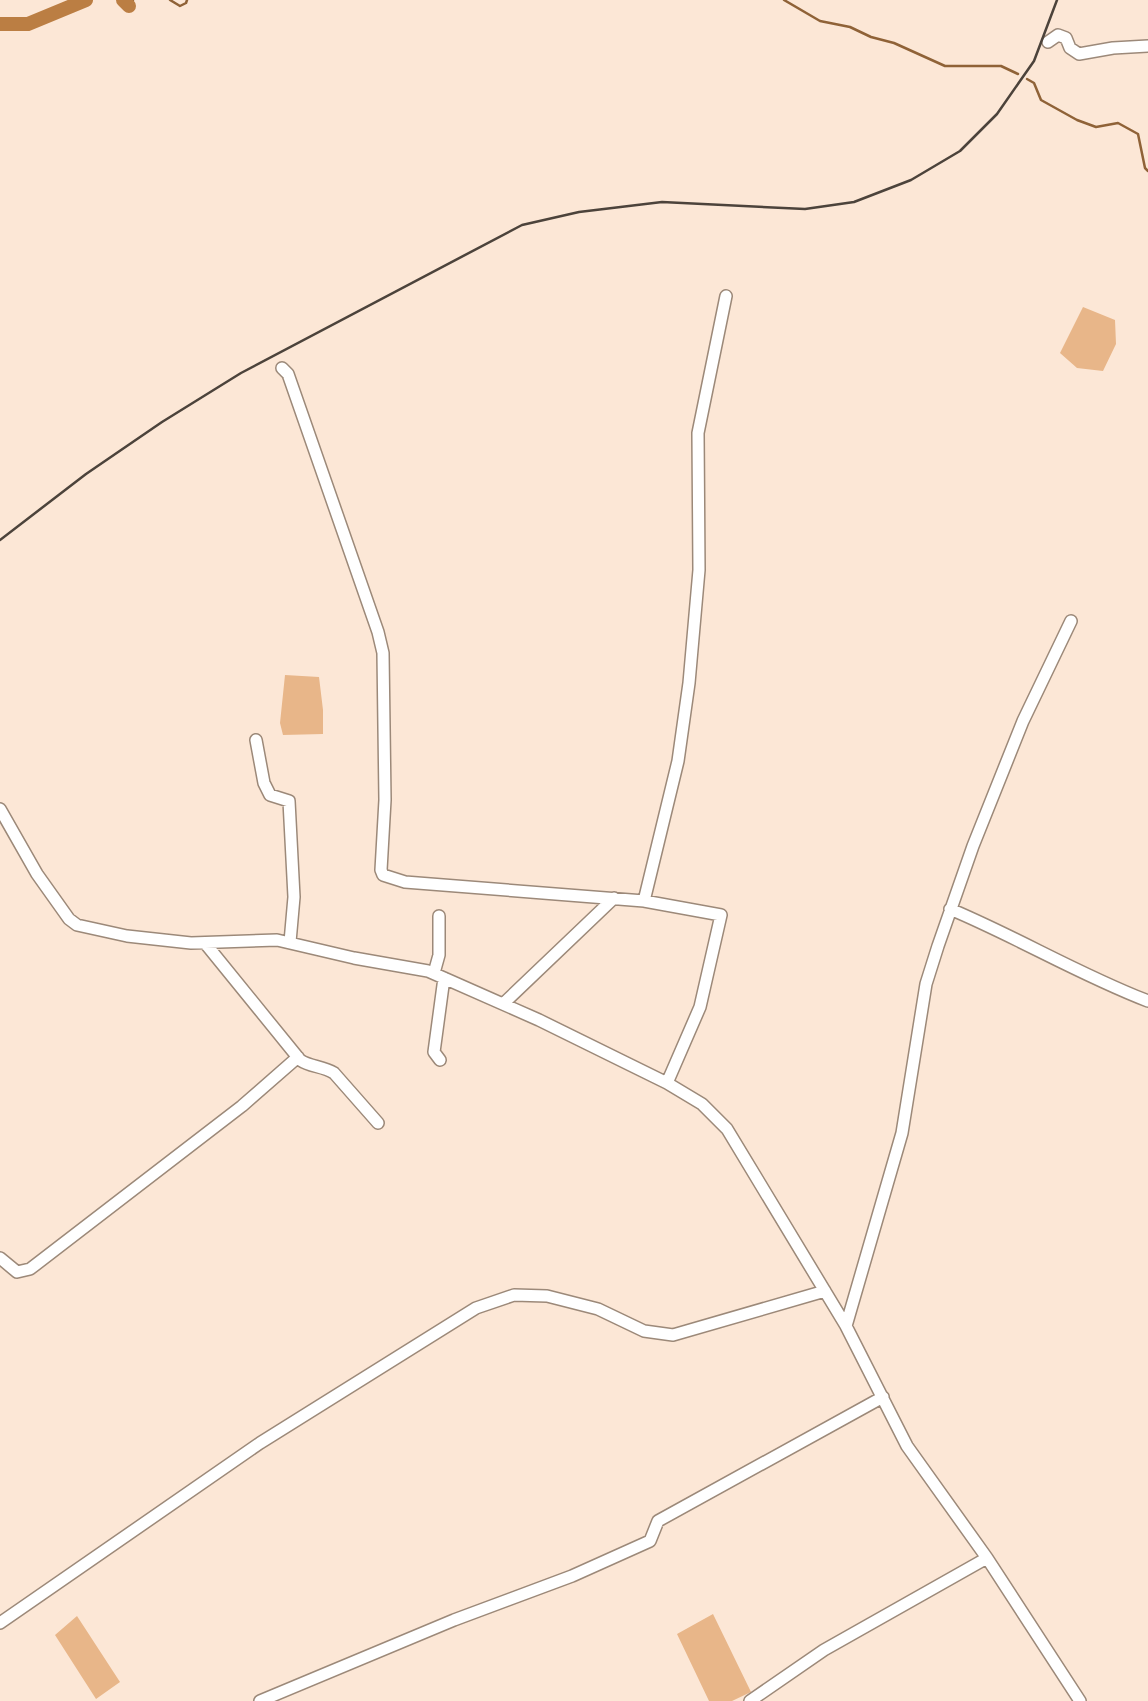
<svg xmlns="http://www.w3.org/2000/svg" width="1148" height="1701" viewBox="0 0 1148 1701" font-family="Helvetica,sans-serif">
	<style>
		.green { fill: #e8b689 }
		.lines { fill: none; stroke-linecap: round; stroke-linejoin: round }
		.stream { stroke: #8f6237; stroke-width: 2.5 }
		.river { stroke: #bb7e43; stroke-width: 14 }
		.minor-casing { stroke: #9c8979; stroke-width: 14 }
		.minor { stroke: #fff; stroke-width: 11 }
		.rail { stroke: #4c433b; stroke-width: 2.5 }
	</style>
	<rect width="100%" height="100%" fill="#fce7d6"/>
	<path class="green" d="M 1083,307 L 1115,320 L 1116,344 L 1103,371 L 1077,368 L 1060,353 Z
		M 285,675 L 319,677 L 323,710 L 323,734 L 283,735 L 280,723 Z
		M 713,1614 L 751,1692 L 732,1701 L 709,1701 L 677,1634 Z
		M 77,1616 L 120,1682 L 96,1699 L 55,1635 Z"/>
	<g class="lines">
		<path class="stream" d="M 170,0 L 180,6 L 186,3 L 187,0
			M 784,0 L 820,21 L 850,27 L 871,37 L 894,43 L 945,66 L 1001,66 L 1018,74
			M 129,6 L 133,0
			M 1027,79 L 1034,83 L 1041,100 L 1077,120 L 1096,127 L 1118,123 L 1138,134 L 1145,168 L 1148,171"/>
		<path class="river" d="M 123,0 L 129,6
			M 0,24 L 28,24 L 86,0"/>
		<g class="minor-casing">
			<path id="minor" d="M 1048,42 L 1058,35 L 1066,38 L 1070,48 L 1079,54 L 1113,48 L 1148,46
				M 282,368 L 288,374 L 378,632 L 383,653 L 385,800 L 381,870 L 383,875 L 405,882 L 644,901 L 721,915 L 700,1007 L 667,1083
				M 256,740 L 264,783 L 270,795 L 289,801 L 294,897 L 290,942
				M 0,809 L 37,874 L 69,919 L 77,925 L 127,936 L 191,943 L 277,940 L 354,958 L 428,971 L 539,1020 L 667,1083 L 702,1104 L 727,1129 L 846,1326 L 907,1446 L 987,1558 L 1080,1701
				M 644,901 L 678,761 L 689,683 L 699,570 L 698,433 L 726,296
				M 950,909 C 1017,937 1080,975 1148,1001
				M 205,943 L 300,1060 C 310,1067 323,1066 334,1073 L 378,1123
				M 434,973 L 439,955 L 439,916
				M 503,1004 L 614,898
				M 440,1060 L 434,1052 L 444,978
				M 0,1258 L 17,1272 L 30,1269 L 242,1106 L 298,1057
				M 846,1326 L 902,1133 L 926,984 L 938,946 L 973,846 L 1023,721 L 1071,621
				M 0,1623 L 260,1443 L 476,1308 L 514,1295 L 547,1296 L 598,1309 L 644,1331 L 673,1335 L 825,1291
				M 260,1701 L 454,1620 L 572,1576 L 650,1541 L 658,1521 L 883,1397
				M 750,1701 L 824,1650 L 987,1558"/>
		</g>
		<use href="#minor" class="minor"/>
		<path class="rail" d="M 0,540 L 86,474 L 162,422 L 241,373 L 522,225 L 579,212 L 662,202 L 805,209 L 854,202 L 911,180 L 960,151 L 997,114 L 1034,61 L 1057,0"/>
	</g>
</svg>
